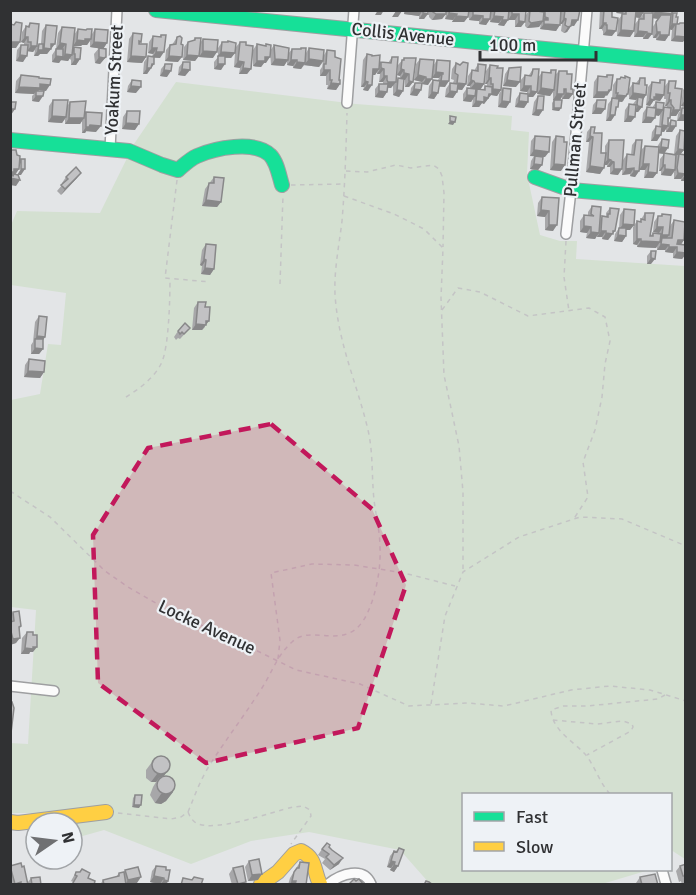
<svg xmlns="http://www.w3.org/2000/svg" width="696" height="895" viewBox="0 0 696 895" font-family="Signika,sans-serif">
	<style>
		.green { fill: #d4e0d1 }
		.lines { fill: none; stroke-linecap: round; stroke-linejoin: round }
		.street-casing { stroke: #9e9fa1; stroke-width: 12 }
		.fast-casing { stroke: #9e9fa1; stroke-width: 16 }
		.slow-casing { stroke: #9e9fa1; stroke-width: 16 }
		.path { stroke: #c4c4c5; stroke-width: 1.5; stroke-dasharray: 4.5 4.5; stroke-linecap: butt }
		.street { stroke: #fbfbfb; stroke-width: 9 }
		.fast { stroke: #16e098; stroke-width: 14 }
		.slow { stroke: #ffcf43; stroke-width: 14 }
		.wall { fill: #a7a7a9 }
		.shaded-wall { fill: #888889 }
		.building { fill: #c2c2c4; stroke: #888889; stroke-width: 1.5 }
		.marked { fill: #c2185b; fill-opacity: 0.2; stroke: #c2185b; stroke-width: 4.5; stroke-dasharray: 12 8; stroke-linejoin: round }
		.labels { text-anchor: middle; stroke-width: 4.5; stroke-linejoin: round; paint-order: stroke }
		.street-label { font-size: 18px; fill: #303133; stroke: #eef2f6 }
	</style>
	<rect width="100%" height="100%" fill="#e3e5e7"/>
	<path class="green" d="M 176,82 L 356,104 L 512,116 L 511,130 L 529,132 L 527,174 L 540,235 L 560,241 L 577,241 L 576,259 L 685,266 L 685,859 L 671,850 L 670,794 L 464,794 L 464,870 L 649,870 L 602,884 L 430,884 L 400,850 L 309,832 L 251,841 L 191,864 L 104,830 L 72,839 L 72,823 L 36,823 L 36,835 L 31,813 L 11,813 L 10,743 L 28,744 L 36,610 L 11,607 L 11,400 L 40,394 L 48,344 L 61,345 L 66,293 L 11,285 L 11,225 L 17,211 L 100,213 L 134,144 Z"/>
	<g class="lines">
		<g class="street-casing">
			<path id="street" d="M 347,103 L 354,10
				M 110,149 L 117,10
				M 566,234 L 571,190 L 587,10
				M 10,686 L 54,691
				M 662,870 L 666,884
				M 328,884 C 341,874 363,866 371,884"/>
		</g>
		<g class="fast-casing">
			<path id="fast" d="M 156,10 L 686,63
				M 10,140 L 129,151 L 162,165 L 178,170 C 184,165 190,159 197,156 C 215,148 254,140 270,155 C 277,162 279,175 282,185
				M 535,177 L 571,190 L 686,200"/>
		</g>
		<g class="slow-casing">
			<path id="slow" d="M 10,822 L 18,823 L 106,812
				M 261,884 L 278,872 L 294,854 L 301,851 C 317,859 313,870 320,884"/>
		</g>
		<path class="path" d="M 346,171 L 367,172 L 396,165 L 411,168 L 433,165 L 439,169 L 442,176 L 444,193 L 443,247
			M 177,180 L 165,278 L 210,282
			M 291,185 L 344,184
			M 344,196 L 394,214 L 424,229 L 443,248 L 441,298 L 444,375 L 459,446 L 463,492 L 463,572
			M 566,241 L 564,277 L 569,311
			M 280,284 L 283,195
			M 442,310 L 458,288 L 480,292 L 528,316 L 589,308 L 605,317 L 610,341 L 605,364 L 602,397 L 595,430 L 583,462 L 588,497 L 573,520
			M 126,397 C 139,389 154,378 161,364 C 169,349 170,297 170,279
			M 10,491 L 50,517 L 105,571 L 128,587 L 182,618 L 219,632 L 296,670 L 360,684 L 409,706 L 468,703 L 504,706 L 571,690 L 610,686 L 650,690 L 686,701
			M 278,659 L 280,640 L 271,573 L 312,564 L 354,565 L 404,573 L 455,586
			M 431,704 L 445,616 L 463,572 L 519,537 L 580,517 L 622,519 L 686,546
			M 553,720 L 597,724 L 623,721 L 632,724 L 633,727 L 631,731 L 587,755
			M 610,794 C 599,782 595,766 585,754 C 573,741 552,730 551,710 L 563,706 L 587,706 L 658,699 L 665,695
			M 188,812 C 195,795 201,778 211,763 C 227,738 244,716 260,691 C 271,675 277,655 292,642 C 312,622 347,655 367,614 C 376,595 381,569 380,548 C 380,534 377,521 375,507 C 371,482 374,456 368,430 C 357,383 338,344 335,294 C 334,270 339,246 342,221 C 345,185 346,149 347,113
			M 118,813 L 171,819 L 181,817 L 188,812 C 190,817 192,820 196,823 C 215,833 271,812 293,807 L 303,806 L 310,810 L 311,816 L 291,844"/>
		<use href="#street" class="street"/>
		<use href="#fast" class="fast"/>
		<use href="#slow" class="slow"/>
	</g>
	<path class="wall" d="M 404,10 L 428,10 L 424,19 L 419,19 L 419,16 L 404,14 Z
		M 429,10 L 469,10 L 468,17 L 464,22 L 452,22 L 453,20 L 445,19 L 446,14 L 442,19 L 432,20 L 429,17 Z
		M 469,10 L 491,10 L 490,19 L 486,25 L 479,24 L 479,21 L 469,20 Z
		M 491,10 L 526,10 L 521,27 L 515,27 L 515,20 L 508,20 L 504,26 L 498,25 L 499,23 L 490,22 Z
		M 529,10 L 544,12 L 545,10 L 580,10 L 574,26 L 571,26 L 567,32 L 564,33 L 561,31 L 562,24 L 560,24 L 556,31 L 540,29 L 541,23 L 539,27 L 527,28 L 525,26 L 526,15 Z
		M 600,10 L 612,10 L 612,36 L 603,35 L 603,31 L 602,30 L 602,29 L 599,29 Z
		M 626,10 L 644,10 L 640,18 L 635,17 L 634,31 L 630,37 L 617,36 L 618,20 Z
		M 652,10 L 672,10 L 672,13 L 677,24 L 680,23 L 683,42 L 671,41 L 672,30 L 670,29 L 669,35 L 665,41 L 656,40 L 656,38 L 653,38 L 652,28 L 658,19 L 653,18 L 652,34 L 648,39 L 643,39 L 643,37 L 634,37 L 635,24 L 644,13 L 651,13 Z
		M 30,23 L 37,46 L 39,44 L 41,44 L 42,31 L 46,25 L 51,50 L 50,50 L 47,54 L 40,54 L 38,56 L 34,56 L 35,50 L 33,52 L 27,51 L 23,62 L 16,61 L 17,50 L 21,45 L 24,45 L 24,43 L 21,42 L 22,32 L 26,26 L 28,26 Z
		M 62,27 L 73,50 L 74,47 L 80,59 L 76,65 L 71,65 L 71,60 L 70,59 L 70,58 L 68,61 L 61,60 L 62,58 L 59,63 L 52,62 L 52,55 L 56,49 L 58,33 Z
		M 78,29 L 92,34 L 95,29 L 107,43 L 103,49 L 90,47 L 90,41 L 87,45 L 82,45 L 81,46 L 73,46 L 74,35 Z
		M 133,33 L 141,42 L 140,44 L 146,57 L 142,63 L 127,62 L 129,39 Z
		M 161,35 L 160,58 L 154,58 L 154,64 L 147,74 L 143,74 L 144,62 L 148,56 L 152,56 L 153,54 L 148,53 L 149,42 L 153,36 L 160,36 Z
		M 177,37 L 178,62 L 165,61 L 166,50 L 170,45 L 172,45 Z
		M 195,38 L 200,43 L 203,39 L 213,58 L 199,57 L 199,55 L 195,61 L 183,60 L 184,47 L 188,42 L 193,41 Z
		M 228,41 L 236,47 L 240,42 L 253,50 L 257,44 L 265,46 L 266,44 L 266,63 L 264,63 L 261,67 L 253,66 L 253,52 L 251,69 L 247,74 L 239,74 L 240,68 L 234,67 L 235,53 L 231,58 L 225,58 L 221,70 L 214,69 L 214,62 L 218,57 L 218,48 L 222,42 L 227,42 Z
		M 274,45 L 288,54 L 292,49 L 300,49 L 301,48 L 306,53 L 309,48 L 324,55 L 327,50 L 335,57 L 340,84 L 336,90 L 327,89 L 328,85 L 326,85 L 326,76 L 320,76 L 320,70 L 322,67 L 323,62 L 319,67 L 304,65 L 305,64 L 301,69 L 293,68 L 293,66 L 287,65 L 287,60 L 284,66 L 271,65 L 270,51 Z
		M 99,48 L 106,57 L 100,64 L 95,63 L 94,54 Z
		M 367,54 L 372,56 L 379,65 L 381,62 L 388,63 L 392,57 L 396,81 L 398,78 L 400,78 L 400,76 L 397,75 L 398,65 L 404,58 L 413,82 L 409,87 L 405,87 L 405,80 L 404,80 L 403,91 L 399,97 L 393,95 L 393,85 L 391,88 L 387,88 L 387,92 L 383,98 L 375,97 L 375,89 L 379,84 L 383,84 L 383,82 L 379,82 L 380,74 L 377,74 L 377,72 L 375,75 L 373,75 L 368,91 L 363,90 L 364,87 L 361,87 L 363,60 Z
		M 420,59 L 428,85 L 422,84 L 422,82 L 414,80 L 416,64 Z
		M 437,60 L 450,61 L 445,87 L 439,87 L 438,93 L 434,99 L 428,98 L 429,86 L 433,80 L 438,80 L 439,78 L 432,78 L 433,66 Z
		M 183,62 L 190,70 L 185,76 L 178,75 L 179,67 Z
		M 456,63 L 466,84 L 462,90 L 457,89 L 457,92 L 453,98 L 445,97 L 446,89 L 450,83 L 453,83 L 454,80 L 451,79 L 452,69 Z
		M 165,64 L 167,77 L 160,76 L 161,69 Z
		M 478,64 L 484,84 L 480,90 L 483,90 L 485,86 L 487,86 L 487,84 L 485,84 L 486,71 L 490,65 L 501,90 L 497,96 L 491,95 L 484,104 L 482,103 L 479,107 L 472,107 L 473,99 L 471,102 L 463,101 L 463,94 L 467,88 L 470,88 L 470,86 L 467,86 L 468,76 L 472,70 L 474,71 Z
		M 509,68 L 516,87 L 503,86 L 505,74 Z
		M 533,69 L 537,92 L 533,97 L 528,97 L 528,102 L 524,108 L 515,107 L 516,99 L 520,93 L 527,94 L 527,92 L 520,91 L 520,81 L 525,75 L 529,75 Z
		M 551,70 L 555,75 L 559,71 L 567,74 L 569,99 L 562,99 L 562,97 L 560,100 L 561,108 L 559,111 L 552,110 L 552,103 L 554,100 L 558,100 L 553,100 L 553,92 L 550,96 L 537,94 L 538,78 L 542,72 L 549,73 Z
		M 21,75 L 39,78 L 46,91 L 39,90 L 38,91 L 39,102 L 32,101 L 32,96 L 34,94 L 15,93 L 16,81 Z
		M 607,75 L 607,96 L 606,95 L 604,98 L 593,98 L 594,82 L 598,76 L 605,77 Z
		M 621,77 L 624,100 L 622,102 L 619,101 L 615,115 L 611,121 L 606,121 L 608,104 L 612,99 L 613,85 L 617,79 L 619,79 Z
		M 640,78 L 645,85 L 646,95 L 643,100 L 642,107 L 638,112 L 635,112 L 631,122 L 624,122 L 625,110 L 629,104 L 633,104 L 636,100 L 629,99 L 629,89 L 633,83 L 636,83 Z
		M 132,80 L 136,93 L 127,92 L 128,86 Z
		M 660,80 L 664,95 L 660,101 L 654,100 L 650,106 L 646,105 L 648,87 L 652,82 L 659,82 Z
		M 669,81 L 675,88 L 680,110 L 676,116 L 670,116 L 668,124 L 671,120 L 676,126 L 672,132 L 666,132 L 666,128 L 664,132 L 661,132 L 657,141 L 651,141 L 652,132 L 656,126 L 659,127 L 660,115 L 655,115 L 651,123 L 642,123 L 643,113 L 647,107 L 652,108 L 656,102 L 663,108 L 667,108 L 667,106 L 665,106 L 666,99 L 664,99 L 665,86 Z
		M 415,83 L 421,90 L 417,96 L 410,95 L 411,88 Z
		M 686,86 L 686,107 L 681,106 L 683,90 Z
		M 503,88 L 510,102 L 506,108 L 498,107 L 499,94 Z
		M 538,96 L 539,116 L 532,115 L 534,102 Z
		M 53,100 L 68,105 L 70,102 L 84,114 L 86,112 L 96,132 L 86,131 L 85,133 L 82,133 L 82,121 L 80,124 L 65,124 L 65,119 L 62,123 L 48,122 L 49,106 Z
		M 597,100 L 605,109 L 601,114 L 592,114 L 593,105 Z
		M 682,108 L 686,108 L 686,119 L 684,121 L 677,121 L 678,114 Z
		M 127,111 L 135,130 L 122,129 L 123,117 Z
		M 591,127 L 601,153 L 605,153 L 605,146 L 609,140 L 618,175 L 610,174 L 610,167 L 607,167 L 607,165 L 604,165 L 600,174 L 586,172 L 589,142 L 586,142 L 587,132 Z
		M 680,130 L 684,150 L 680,154 L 686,155 L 686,181 L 681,181 L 681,179 L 674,179 L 674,172 L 671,176 L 661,175 L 661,171 L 659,171 L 660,159 L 664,154 L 658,153 L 657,173 L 653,178 L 644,178 L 645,170 L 640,170 L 635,177 L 630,176 L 630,174 L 622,175 L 623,160 L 627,154 L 631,155 L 632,145 L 636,140 L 641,150 L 645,146 L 657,147 L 662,139 L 665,153 L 674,154 L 676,136 Z
		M 535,136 L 545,157 L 543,157 L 542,165 L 538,170 L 530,169 L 531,161 L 534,156 L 530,156 L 531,141 Z
		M 556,136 L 561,171 L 550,170 L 552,142 Z
		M 66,177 L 77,178 L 61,195 L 57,191 L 63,184 L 62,183 Z
		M 214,177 L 221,202 L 217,207 L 202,206 L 205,189 Z
		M 542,197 L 559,198 L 553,231 L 545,230 L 545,217 L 537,216 L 538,203 Z
		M 592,206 L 600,220 L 602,216 L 606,216 L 606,213 L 610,208 L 611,236 L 608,240 L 602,239 L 602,237 L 597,237 L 597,235 L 595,239 L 586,238 L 587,233 L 580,232 L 580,221 L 584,215 L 588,215 L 588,212 Z
		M 624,209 L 634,225 L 630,230 L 626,230 L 626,236 L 622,242 L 614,241 L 615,234 L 619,228 L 620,215 Z
		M 645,213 L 650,236 L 653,233 L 659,234 L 659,233 L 653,232 L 654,222 L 658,216 L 661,216 L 662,214 L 670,226 L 674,220 L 684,240 L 681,244 L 686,245 L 686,254 L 682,259 L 673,258 L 673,253 L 665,252 L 665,250 L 657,250 L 657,246 L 656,248 L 637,247 L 637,245 L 633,244 L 633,227 L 637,221 L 640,221 Z
		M 206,244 L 214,269 L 210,275 L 201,274 L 202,266 L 200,265 L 202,250 Z
		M 651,251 L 651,264 L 647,264 L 647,256 Z
		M 198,302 L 205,327 L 202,330 L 192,330 L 194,308 Z
		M 39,316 L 45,337 L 43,340 L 43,349 L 39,354 L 31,354 L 31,345 L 33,342 L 35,322 Z
		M 190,328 L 180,339 L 178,338 L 176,340 L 174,337 L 178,331 Z
		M 29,359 L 44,372 L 40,378 L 24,377 L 25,365 Z
		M 13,612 L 21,626 L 19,630 L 16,643 L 10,645 L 10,616 Z
		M 27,632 L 33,652 L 30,652 L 29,654 L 21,654 L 22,638 Z
		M 152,762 L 164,775 L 173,792 L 166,801 L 161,804 L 155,803 L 150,795 L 153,787 L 156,782 L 151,782 L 146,778 L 146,770 Z
		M 135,795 L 139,808 L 132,807 L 133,798 Z
		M 329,847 L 339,864 L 330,870 L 322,863 L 325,859 L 318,855 L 322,849 Z
		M 399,848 L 398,866 L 394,872 L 390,870 L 391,868 L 387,867 L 390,856 L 394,851 L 396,851 Z
		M 249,861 L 258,880 L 248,881 L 245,867 Z
		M 300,862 L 306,885 L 288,885 L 290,878 Z
		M 686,864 L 686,885 L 682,885 L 681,881 L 679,882 L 676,871 L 680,866 Z
		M 10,866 L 28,882 L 31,878 L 41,885 L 10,885 Z
		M 156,866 L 166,870 L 168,881 L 166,885 L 160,885 L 150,882 L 152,871 Z
		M 233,868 L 244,885 L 232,885 L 229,874 Z
		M 125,870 L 137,883 L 130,885 L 100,885 L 103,880 L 116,877 L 119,873 L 124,873 Z
		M 76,872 L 88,878 L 94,885 L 71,885 L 73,882 L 71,881 Z
		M 640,877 L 658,885 L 637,885 L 636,883 Z"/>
	<path class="shaded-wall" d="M 368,10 L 377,10 L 376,12 L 367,12 Z
		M 378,10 L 384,10 L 381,15 L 375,15 Z
		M 406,10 L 423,10 L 419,16 L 404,14 Z
		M 618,10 L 625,10 L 623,14 L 616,13 Z
		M 396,11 L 402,11 L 398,17 L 392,17 Z
		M 637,11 L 644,12 L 640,18 L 633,17 Z
		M 655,12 L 672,14 L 668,20 L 651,18 Z
		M 423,13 L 428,14 L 424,19 L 419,19 Z
		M 449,13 L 457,14 L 453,20 L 445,19 Z
		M 436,14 L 446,14 L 442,19 L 432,20 Z
		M 512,14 L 519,14 L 515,20 L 508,20 L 504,26 L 498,25 L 502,20 L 508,20 Z
		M 473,15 L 483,16 L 479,21 L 469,20 Z
		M 456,16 L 468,17 L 464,22 L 452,22 Z
		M 494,16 L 503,17 L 499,23 L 490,22 Z
		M 545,17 L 548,18 L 544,24 L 560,25 L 556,31 L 540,29 L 544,24 L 544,20 L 539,27 L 527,28 L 531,23 L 542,22 Z
		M 564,18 L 566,19 L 562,24 L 560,24 Z
		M 483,19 L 490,19 L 486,25 L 479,24 Z
		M 572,20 L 578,20 L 574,26 L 568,25 Z
		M 519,21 L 525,22 L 521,27 L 515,27 Z
		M 603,23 L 606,23 L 602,29 L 599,29 Z
		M 672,24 L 676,24 L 672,30 L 668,29 Z
		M 571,26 L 567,32 L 564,33 L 568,27 Z
		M 607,30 L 616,31 L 612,36 L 603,35 Z
		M 621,30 L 634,31 L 630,37 L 617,36 Z
		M 638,31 L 647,32 L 643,37 L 634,37 Z
		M 657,32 L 660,32 L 656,38 L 653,38 Z
		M 647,33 L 652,34 L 648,39 L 643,39 Z
		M 660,35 L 669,35 L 665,41 L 656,40 Z
		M 675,36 L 686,37 L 686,38 L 683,42 L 671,41 Z
		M 25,37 L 28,37 L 24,43 L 21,42 Z
		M 85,39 L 91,39 L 87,45 L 82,45 L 81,46 L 73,46 L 77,40 Z
		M 10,42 L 20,42 L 16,48 L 10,48 Z
		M 94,42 L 107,43 L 103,49 L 90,47 Z
		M 60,43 L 66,44 L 62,49 L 56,49 Z
		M 51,44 L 55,44 L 47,54 L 40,54 L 38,56 L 34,56 L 38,50 L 42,50 L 44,48 Z
		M 31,46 L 37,46 L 33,52 L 27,51 Z
		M 152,48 L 157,48 L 153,54 L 148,53 Z
		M 203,51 L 217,52 L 213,58 L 199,57 Z
		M 156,52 L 164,52 L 160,58 L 152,57 Z
		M 221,52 L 235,53 L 231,58 L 217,57 Z
		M 65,54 L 72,55 L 68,61 L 61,60 Z
		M 20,55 L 27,56 L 23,62 L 16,61 Z
		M 187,55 L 199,56 L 195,61 L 183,60 Z
		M 56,56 L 63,57 L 59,63 L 52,62 Z
		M 131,56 L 146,57 L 142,63 L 127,62 Z
		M 169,56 L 182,57 L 178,62 L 165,61 Z
		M 99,57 L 106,57 L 100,64 L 95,63 Z
		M 265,57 L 270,57 L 266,63 L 264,63 L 261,67 L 253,66 L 257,61 Z
		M 75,59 L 80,59 L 76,65 L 71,65 Z
		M 275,59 L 288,60 L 284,66 L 271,65 Z
		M 309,59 L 323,61 L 319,67 L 304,65 Z
		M 291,60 L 297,60 L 293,66 L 287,65 Z
		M 238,61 L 244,62 L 240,68 L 234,67 Z
		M 297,62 L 305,63 L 301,69 L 293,68 Z
		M 152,64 L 154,64 L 147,74 L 143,74 L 147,68 Z
		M 218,64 L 225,64 L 221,70 L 214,69 Z
		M 243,68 L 251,69 L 247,74 L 239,74 Z
		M 381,68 L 384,69 L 380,74 L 377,74 Z
		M 182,69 L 190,70 L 185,76 L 178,75 Z
		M 373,69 L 379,69 L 375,75 L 369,75 Z
		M 401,69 L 404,70 L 400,76 L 397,75 Z
		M 164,70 L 171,71 L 167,77 L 160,76 Z
		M 324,70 L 330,70 L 326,76 L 320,76 Z
		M 436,72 L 443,73 L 439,78 L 432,78 Z
		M 404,73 L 409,74 L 405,80 L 400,79 Z
		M 418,75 L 426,77 L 422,82 L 414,80 Z
		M 384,76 L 387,76 L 383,82 L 379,82 Z
		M 489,78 L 491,78 L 487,84 L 485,84 Z
		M 426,79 L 432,79 L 428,85 L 422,84 Z
		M 471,80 L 474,81 L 470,86 L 467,86 Z
		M 507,80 L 520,82 L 516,87 L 503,86 Z
		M 365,81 L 368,82 L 364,87 L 361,87 Z
		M 409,81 L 413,82 L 409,87 L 405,87 Z
		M 441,81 L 449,81 L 445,87 L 437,86 Z
		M 388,82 L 396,82 L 391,88 L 384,87 Z
		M 331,83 L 340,84 L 336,90 L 327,89 Z
		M 457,83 L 466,84 L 462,90 L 453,89 Z
		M 475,83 L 484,84 L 480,90 L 470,89 Z
		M 40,84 L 50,85 L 46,91 L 39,90 L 36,94 L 36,91 L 34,94 L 15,93 L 19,87 Z
		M 367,85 L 372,85 L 368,91 L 363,90 Z
		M 131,86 L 141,87 L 136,93 L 127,92 Z
		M 524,86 L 531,86 L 527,92 L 520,91 Z
		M 541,88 L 554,90 L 550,96 L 537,94 Z
		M 414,89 L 421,90 L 417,96 L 410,95 Z
		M 493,89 L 501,90 L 497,96 L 491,95 L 484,104 L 482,103 L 479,107 L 472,107 L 476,101 L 490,94 Z
		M 564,89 L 566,89 L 560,100 L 553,100 L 557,94 Z
		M 397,90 L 403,91 L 399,97 L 393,95 Z
		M 609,90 L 611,90 L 607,96 L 606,95 L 604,98 L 593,98 L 597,92 Z
		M 379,91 L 387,92 L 383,98 L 375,97 Z
		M 450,91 L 457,92 L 453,98 L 445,97 Z
		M 531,91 L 537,92 L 533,97 L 527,97 Z
		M 432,92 L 438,93 L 434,99 L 428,98 Z
		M 566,93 L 573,94 L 569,99 L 562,99 Z
		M 633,93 L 646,95 L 642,101 L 638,97 L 636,100 L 629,99 Z
		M 627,94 L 628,94 L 622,102 L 613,101 L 617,95 Z
		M 656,94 L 664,95 L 660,101 L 654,100 L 650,106 L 646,105 L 650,99 Z
		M 467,95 L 475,96 L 471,102 L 463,101 Z
		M 36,96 L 43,96 L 39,102 L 32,101 Z
		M 669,100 L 671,100 L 667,106 L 665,106 Z
		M 685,100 L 686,107 L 681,106 Z
		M 502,101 L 510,102 L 506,108 L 498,107 Z
		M 519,101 L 528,102 L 524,108 L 515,107 Z
		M 638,106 L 642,107 L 638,112 L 634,112 Z
		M 554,108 L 561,108 L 559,111 L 552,110 Z
		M 596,108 L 605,109 L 601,114 L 592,114 Z
		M 10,109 L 15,109 L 11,115 L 10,115 Z
		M 656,109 L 663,110 L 659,116 L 652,115 Z
		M 536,110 L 543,110 L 539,116 L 532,115 Z
		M 673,110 L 680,110 L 676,116 L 669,116 Z
		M 610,115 L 615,115 L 611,121 L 606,121 Z
		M 681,115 L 686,115 L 686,119 L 684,121 L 677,121 Z
		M 52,116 L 66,117 L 62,123 L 48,122 Z
		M 628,116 L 635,117 L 631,122 L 624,122 Z
		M 646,117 L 655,118 L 651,123 L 642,123 Z
		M 69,118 L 84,118 L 80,124 L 65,124 Z
		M 450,121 L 455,122 L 453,125 L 448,124 Z
		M 126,123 L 139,124 L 135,130 L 122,129 Z
		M 90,125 L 101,126 L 96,132 L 86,131 Z
		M 662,125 L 668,126 L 664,132 L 658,131 Z
		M 670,126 L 676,126 L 672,132 L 666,132 Z
		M 86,127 L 89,127 L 85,133 L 82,133 Z
		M 655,135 L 661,135 L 657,141 L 651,141 Z
		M 590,136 L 593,137 L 589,142 L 586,142 Z
		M 661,147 L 668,148 L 664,154 L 657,153 Z
		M 678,149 L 684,150 L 680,155 L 674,155 Z
		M 534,150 L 549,152 L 545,157 L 530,156 Z
		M 608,159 L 611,160 L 607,165 L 603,165 Z
		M 611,161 L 614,162 L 610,167 L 607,167 Z
		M 534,164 L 542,165 L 538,170 L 530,169 Z
		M 554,164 L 565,165 L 561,171 L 550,170 Z
		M 643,164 L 649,164 L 645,170 L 639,170 Z
		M 663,165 L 665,165 L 661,171 L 659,171 Z
		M 590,166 L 604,168 L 600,174 L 586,172 Z
		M 634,168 L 630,174 L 622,175 L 626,169 Z
		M 14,169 L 19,169 L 15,175 L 10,177 L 10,172 Z
		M 21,169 L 25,169 L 21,175 L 17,175 Z
		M 614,169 L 622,169 L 618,175 L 610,174 Z
		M 665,169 L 675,170 L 671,176 L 661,175 Z
		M 634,171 L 639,171 L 635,177 L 630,176 Z
		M 648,172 L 657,173 L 653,178 L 644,178 Z
		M 81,173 L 77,178 L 61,195 L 65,189 Z
		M 678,173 L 685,174 L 681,179 L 674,179 Z
		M 685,175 L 686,181 L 681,181 Z
		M 10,178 L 20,180 L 16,186 L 10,185 Z
		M 206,200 L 221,202 L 217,207 L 202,206 Z
		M 541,210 L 549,211 L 545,217 L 537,216 Z
		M 623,224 L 634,225 L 630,230 L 619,230 Z
		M 549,225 L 557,225 L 553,231 L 545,230 Z
		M 584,226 L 591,227 L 587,233 L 580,232 Z
		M 657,227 L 663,227 L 659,233 L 653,232 Z
		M 601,231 L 606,231 L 602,237 L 597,237 Z
		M 613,231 L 615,231 L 608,240 L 602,239 L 606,233 Z
		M 591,232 L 599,233 L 595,239 L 586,238 Z
		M 618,235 L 626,236 L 622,242 L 614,241 Z
		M 662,235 L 669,235 L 665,241 L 662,238 L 660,241 L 658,241 Z
		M 637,239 L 641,239 L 637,245 L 633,244 Z
		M 678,240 L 684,240 L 680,246 L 673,246 Z
		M 641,241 L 660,242 L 656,248 L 637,247 Z
		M 661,244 L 669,245 L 665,250 L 657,250 Z
		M 669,247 L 677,247 L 673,253 L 665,252 Z
		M 677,252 L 686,253 L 686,254 L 682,259 L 673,258 Z
		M 651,258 L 655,259 L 651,264 L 647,264 Z
		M 204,259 L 206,260 L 202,266 L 200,265 Z
		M 205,268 L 214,269 L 210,275 L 201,274 Z
		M 206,321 L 209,321 L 202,330 L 192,330 L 196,324 Z
		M 37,336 L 45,337 L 41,343 L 35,339 L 33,342 Z
		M 35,348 L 43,349 L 39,354 L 31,354 Z
		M 28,371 L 44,372 L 40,378 L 24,377 Z
		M 20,638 L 16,643 L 10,645 L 10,642 L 13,639 Z
		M 33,647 L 37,647 L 33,652 L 30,652 L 29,654 L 21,654 L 25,648 Z
		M 170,767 L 164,776 L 159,778 L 156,782 L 151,782 L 157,774 Z
		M 173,792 L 166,801 L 161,804 L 155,803 L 161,794 Z
		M 134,805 L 141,805 L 139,808 L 132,807 Z
		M 343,858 L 339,864 L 330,870 L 334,865 Z
		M 391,861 L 395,862 L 391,868 L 387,867 Z
		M 394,865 L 398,866 L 394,872 L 390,870 Z
		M 262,874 L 258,880 L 248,881 L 252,875 Z
		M 154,876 L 164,878 L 160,884 L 150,882 Z
		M 141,877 L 137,883 L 125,885 L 128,880 Z
		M 164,880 L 168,881 L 166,885 L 160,885 Z
		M 292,881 L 296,881 L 294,885 L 289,885 Z"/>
	<path class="building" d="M 423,10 L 428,10 L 428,14 L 423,13 Z
		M 433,10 L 446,10 L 446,14 L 436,14 L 433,12 Z
		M 450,10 L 469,10 L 468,17 L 456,16 L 457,14 L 449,13 Z
		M 473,10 L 491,10 L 490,19 L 483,19 L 483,16 L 473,15 Z
		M 495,10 L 509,10 L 508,20 L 502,20 L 503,17 L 494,16 Z
		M 512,10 L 526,10 L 525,22 L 519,21 L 519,14 L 512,14 Z
		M 530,10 L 544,12 L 543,21 L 531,23 L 529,21 Z
		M 545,10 L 561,10 L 560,25 L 544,24 L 544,20 L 548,20 L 548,18 L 545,17 Z
		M 565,10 L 580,10 L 578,20 L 572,20 L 571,26 L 568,27 L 565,25 L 566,19 L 564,18 Z
		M 604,10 L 612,10 L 612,17 L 618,18 L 616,31 L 607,30 L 607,25 L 606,25 L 606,23 L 603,23 Z
		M 626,10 L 636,11 L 634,31 L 621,30 L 622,14 L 626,14 Z
		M 655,10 L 672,10 L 672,14 L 655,12 Z
		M 644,13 L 653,13 L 652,34 L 647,33 L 647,32 L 638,31 L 639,19 L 644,19 Z
		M 673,13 L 677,13 L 676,17 L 678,17 L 677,24 L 672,24 Z
		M 661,15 L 671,15 L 669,35 L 660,35 L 660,32 L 657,32 L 656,22 Z
		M 16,22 L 22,23 L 20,42 L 10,42 L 10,24 L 14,25 Z
		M 30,23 L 39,24 L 37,46 L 31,46 L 31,42 L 28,42 L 28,37 L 25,37 L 26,26 L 29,27 Z
		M 680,23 L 686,23 L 686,37 L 675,36 L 676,24 L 679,24 Z
		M 46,25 L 57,26 L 55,44 L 51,44 L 51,49 L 44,48 Z
		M 62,27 L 75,28 L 72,55 L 65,54 L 66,44 L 60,43 Z
		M 78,29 L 86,30 L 87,29 L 92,29 L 91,39 L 85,39 L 85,41 L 77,40 Z
		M 95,29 L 108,30 L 107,43 L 94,42 Z
		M 133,33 L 142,34 L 141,42 L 139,41 L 139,44 L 147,44 L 146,57 L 131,56 Z
		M 161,35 L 166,35 L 164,52 L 156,52 L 157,48 L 152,48 L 153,36 L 161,37 Z
		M 180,36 L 182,38 L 181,44 L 183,45 L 182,57 L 169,56 L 170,45 L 176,44 L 177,37 Z
		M 195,38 L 201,38 L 199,56 L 187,55 L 188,42 L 195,40 Z
		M 203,39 L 218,40 L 217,52 L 203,51 Z
		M 228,41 L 236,43 L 235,53 L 221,52 L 222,42 L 228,42 Z
		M 240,42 L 246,42 L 246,45 L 253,46 L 251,69 L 243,68 L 244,62 L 238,61 Z
		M 39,44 L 43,44 L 43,50 L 38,50 Z
		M 257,44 L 266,46 L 266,44 L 271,45 L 270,57 L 265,57 L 265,61 L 257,61 Z
		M 21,45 L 28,45 L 27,56 L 20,55 Z
		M 274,45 L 289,48 L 288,60 L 275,59 Z
		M 74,47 L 81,48 L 80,59 L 75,59 L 75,54 L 74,54 Z
		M 99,48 L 106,49 L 106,57 L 104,58 L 99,57 Z
		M 301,48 L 306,48 L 305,63 L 297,62 L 297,60 L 291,60 L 292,49 L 301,49 Z
		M 309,48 L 324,50 L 323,61 L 309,59 Z
		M 56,49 L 63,49 L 63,57 L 56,56 Z
		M 327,50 L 335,51 L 335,57 L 341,59 L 339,80 L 340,80 L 340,84 L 331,83 L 332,80 L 330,80 L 330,70 L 324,70 L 324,64 L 326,64 Z
		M 367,54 L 372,55 L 372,56 L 380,55 L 379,69 L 373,69 L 372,85 L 367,85 L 368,82 L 365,81 Z
		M 148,56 L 154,57 L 154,64 L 152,64 L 151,68 L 147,68 Z
		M 218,56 L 225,56 L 225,64 L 218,64 Z
		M 392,57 L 398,57 L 396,82 L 388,82 L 387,80 L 387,76 L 384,76 L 384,69 L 381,68 L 381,62 L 391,63 Z
		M 404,58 L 416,58 L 413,82 L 409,81 L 409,74 L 404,73 L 404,70 L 401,69 L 402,60 L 404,60 Z
		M 420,59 L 434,60 L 432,79 L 426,79 L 426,77 L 418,75 Z
		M 437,60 L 450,61 L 449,81 L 441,81 L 442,74 L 443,74 L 443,73 L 436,72 Z
		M 183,62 L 190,62 L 190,70 L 182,69 Z
		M 463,62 L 468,63 L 466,84 L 457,83 L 458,75 L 455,73 L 456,63 L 460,65 Z
		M 165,64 L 172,64 L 171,71 L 164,70 Z
		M 478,64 L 486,65 L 484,84 L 475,83 L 474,81 L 471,80 L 472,70 L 478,71 Z
		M 490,65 L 498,66 L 497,68 L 503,68 L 501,90 L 493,89 L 493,84 L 491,84 L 491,78 L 489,78 Z
		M 521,67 L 520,82 L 507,80 L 509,68 Z
		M 533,69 L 539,69 L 537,92 L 531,91 L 531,86 L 524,86 L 525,75 L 531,76 L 532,74 Z
		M 551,70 L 556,70 L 554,90 L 541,88 L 542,72 L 551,73 Z
		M 559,71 L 567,71 L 567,74 L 572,74 L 571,89 L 573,89 L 573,94 L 566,93 L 566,89 L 564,89 L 564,94 L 557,94 Z
		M 21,75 L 39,77 L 39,78 L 51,79 L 50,85 L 40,84 L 40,88 L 19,87 Z
		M 607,75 L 613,75 L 611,90 L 609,90 L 608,92 L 597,92 L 598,76 L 607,77 Z
		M 625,76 L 630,78 L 628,94 L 627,94 L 626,96 L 617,95 L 618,93 L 616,93 L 617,79 L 620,79 L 621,77 L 625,78 Z
		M 398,78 L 404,79 L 403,91 L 397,90 Z
		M 640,78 L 645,78 L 645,85 L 647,85 L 646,95 L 633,93 L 633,83 L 639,84 Z
		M 132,80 L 141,81 L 141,87 L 131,86 Z
		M 433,80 L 440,81 L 438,93 L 432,92 Z
		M 660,80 L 665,80 L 664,95 L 656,94 L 656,97 L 654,97 L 654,100 L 650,99 L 652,82 L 660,83 Z
		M 669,81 L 676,81 L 675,88 L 682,89 L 680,110 L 673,110 L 674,108 L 671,104 L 671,100 L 669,100 L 670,93 L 668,93 Z
		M 415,83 L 422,83 L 421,90 L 414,89 Z
		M 450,83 L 458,84 L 457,92 L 450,91 Z
		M 379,84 L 388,84 L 387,92 L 379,91 Z
		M 485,86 L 492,87 L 492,94 L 489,94 L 488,98 L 484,97 L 484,102 L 476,101 L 477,89 L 485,90 Z
		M 467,88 L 476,89 L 475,96 L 467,95 Z
		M 503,88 L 511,89 L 510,102 L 502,101 Z
		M 36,91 L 44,91 L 43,96 L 36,96 Z
		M 520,93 L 528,94 L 528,102 L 519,101 Z
		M 538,96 L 544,96 L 543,110 L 536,110 Z
		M 638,97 L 643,98 L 642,107 L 638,106 L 637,104 Z
		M 612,98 L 619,99 L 618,107 L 616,107 L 615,115 L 610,115 Z
		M 53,100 L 68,100 L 66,117 L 52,116 Z
		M 554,100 L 562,100 L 561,108 L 554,108 Z
		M 597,100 L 606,100 L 605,109 L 596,108 Z
		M 86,101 L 84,118 L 69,118 L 70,102 Z
		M 10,102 L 16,102 L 15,109 L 10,109 Z
		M 656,102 L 664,103 L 663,110 L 656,109 Z
		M 629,104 L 636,105 L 635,117 L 628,116 Z
		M 647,107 L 656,108 L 655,118 L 646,117 Z
		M 664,107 L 671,108 L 670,118 L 668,118 L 668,126 L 662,125 Z
		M 682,108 L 686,108 L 686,115 L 681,115 Z
		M 127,111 L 140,111 L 139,124 L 126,123 Z
		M 86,112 L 102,113 L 101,126 L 90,125 L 89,127 L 86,127 Z
		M 450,116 L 456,117 L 455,122 L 450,121 Z
		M 671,120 L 676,121 L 676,126 L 670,126 Z
		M 656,126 L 662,127 L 661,135 L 655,135 Z
		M 591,127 L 595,127 L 594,133 L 602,133 L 601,153 L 606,153 L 604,168 L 590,166 L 593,137 L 590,136 Z
		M 680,130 L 685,131 L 684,150 L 678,149 Z
		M 535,136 L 550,137 L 549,152 L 534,150 Z
		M 556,136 L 564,137 L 564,142 L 567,142 L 565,165 L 554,164 Z
		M 662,139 L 669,140 L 668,148 L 661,147 Z
		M 609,140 L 624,140 L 622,169 L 614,169 L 614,162 L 611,161 L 611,160 L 608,159 Z
		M 636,140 L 642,140 L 639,171 L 634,171 L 634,168 L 626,169 L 626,167 L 627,154 L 634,155 Z
		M 645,146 L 659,147 L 657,173 L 648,172 L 649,164 L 643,164 Z
		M 10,150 L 16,150 L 17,155 L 20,156 L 19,169 L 14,169 L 14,172 L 10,172 Z
		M 664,153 L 676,155 L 675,170 L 665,169 L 665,165 L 663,165 Z
		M 679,154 L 686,155 L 686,175 L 685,174 L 678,173 L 677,168 Z
		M 535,156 L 543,157 L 542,165 L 534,164 Z
		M 21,159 L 25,159 L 25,169 L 21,169 Z
		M 76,167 L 81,173 L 65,189 L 61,185 L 68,179 L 66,177 Z
		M 10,173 L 13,176 L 14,174 L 18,175 L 20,180 L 10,178 Z
		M 214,177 L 224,178 L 221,202 L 206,200 L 209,183 L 214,183 Z
		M 542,197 L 559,198 L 557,225 L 549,225 L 549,211 L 541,210 Z
		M 592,206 L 601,207 L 599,233 L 591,232 L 591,227 L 584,226 L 584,215 L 594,216 L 591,214 Z
		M 610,208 L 619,209 L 615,231 L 613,231 L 613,234 L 606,233 L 606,231 L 601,231 L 602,216 L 608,217 L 608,214 L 610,214 Z
		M 624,209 L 635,210 L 634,225 L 623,224 Z
		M 645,213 L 654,213 L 650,236 L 653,236 L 653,233 L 661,234 L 660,242 L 641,241 L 641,239 L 637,239 L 637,221 L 641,222 L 641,219 L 645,220 Z
		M 662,214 L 671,215 L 669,235 L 662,235 L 663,227 L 657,227 L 658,216 L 662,216 Z
		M 674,220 L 685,222 L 684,240 L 678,240 L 677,244 L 686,245 L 686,253 L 677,252 L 677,247 L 669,247 L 669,245 L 661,244 L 662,238 L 672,238 Z
		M 619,228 L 626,228 L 626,236 L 618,235 Z
		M 206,244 L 216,245 L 214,269 L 205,268 L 206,260 L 204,259 Z
		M 651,251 L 656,251 L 655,259 L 651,258 Z
		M 198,302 L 206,302 L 205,307 L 210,307 L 209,321 L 206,321 L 206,325 L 196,324 Z
		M 39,316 L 47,317 L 45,337 L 37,336 Z
		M 185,323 L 190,328 L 184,334 L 182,332 L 180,334 L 178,331 Z
		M 35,339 L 43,339 L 43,349 L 35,348 Z
		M 29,359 L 45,361 L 44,372 L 28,371 Z
		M 19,611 L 21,626 L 19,627 L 20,638 L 13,639 L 10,628 L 10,622 L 14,621 L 13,612 Z
		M 27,632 L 33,632 L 33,635 L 37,635 L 37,647 L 33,647 L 33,649 L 25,648 Z
		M 12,702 L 14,708 L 11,733 L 10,703 Z
		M152 765a9 9 0 1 1 18 0a9 9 0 1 1-18 0Z
		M157 785a9 9 0 1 1 18 0a9 9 0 1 1-18 0Z
		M 135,795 L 142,795 L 141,805 L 134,805 Z
		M 327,843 L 330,845 L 329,847 L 332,850 L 343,858 L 334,865 L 326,857 L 329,854 L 322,849 Z
		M 399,848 L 404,850 L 398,866 L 394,865 L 395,862 L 391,861 L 394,851 L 397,852 Z
		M 259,859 L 262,874 L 252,875 L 249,861 Z
		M 300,862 L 309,863 L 306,885 L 295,885 L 296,881 L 292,881 L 294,872 L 297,868 L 299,868 Z
		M 21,863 L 22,867 L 24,866 L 28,885 L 21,885 L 21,882 L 15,884 L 10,866 Z
		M 686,864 L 686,877 L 685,876 L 683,876 L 680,866 Z
		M 156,866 L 166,867 L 166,870 L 170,870 L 168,881 L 164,880 L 164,878 L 154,876 Z
		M 243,866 L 246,882 L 238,884 L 233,868 Z
		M 138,867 L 141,877 L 128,880 L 125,870 Z
		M 82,869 L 90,873 L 88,878 L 95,881 L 94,885 L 76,885 L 73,883 L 77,876 L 75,875 L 76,872 L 80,872 Z
		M 124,872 L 126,885 L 104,885 L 103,880 L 119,876 L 119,873 Z
		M 655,874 L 658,885 L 642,885 L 640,877 Z
		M 40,877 L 41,885 L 32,885 L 31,878 Z
		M 194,877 L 203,879 L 201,885 L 181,885 L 183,878 L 192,880 Z
		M 354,879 L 356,881 L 359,879 L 364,885 L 349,885 L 349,884 Z
		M 426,881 L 429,882 L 433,885 L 424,885 Z"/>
	<path class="marked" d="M 271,424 L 372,509 L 406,585 L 358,728 L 206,763 L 98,683 L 93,535 L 148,448 Z"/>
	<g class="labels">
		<g class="street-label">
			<text transform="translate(403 34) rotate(6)" y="6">Collis Avenue</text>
			<text transform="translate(114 80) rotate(-87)" y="6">Yoakum Street</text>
			<text transform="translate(575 140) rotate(-85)" y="6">Pullman Street</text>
			<text transform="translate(207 627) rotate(25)" y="6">Locke Avenue</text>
		</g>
	</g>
	<rect width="696" height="895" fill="none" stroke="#303133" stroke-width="24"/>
	<rect x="462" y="793" width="210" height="78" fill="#eef2f6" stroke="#a2a5a8" stroke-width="1.5"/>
	<rect x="474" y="812" width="30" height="9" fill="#16e098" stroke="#a2a5a8" stroke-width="1.5"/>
	<text x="516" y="823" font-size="18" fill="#303133">Fast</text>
	<rect x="474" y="842" width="30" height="9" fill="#ffcf43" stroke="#a2a5a8" stroke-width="1.5"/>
	<text x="516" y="853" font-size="18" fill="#303133">Slow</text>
	<g transform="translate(54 841) rotate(76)"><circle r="28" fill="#eef2f6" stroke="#a2a5a8" stroke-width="1.5"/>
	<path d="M0-4.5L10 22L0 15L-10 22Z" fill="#6f7072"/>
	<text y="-9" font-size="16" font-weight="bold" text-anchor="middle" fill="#303133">N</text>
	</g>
	<path d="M480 51v9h116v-9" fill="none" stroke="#303133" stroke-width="3"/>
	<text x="489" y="51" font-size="18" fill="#303133" stroke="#eef2f6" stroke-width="4.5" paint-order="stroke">100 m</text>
</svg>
